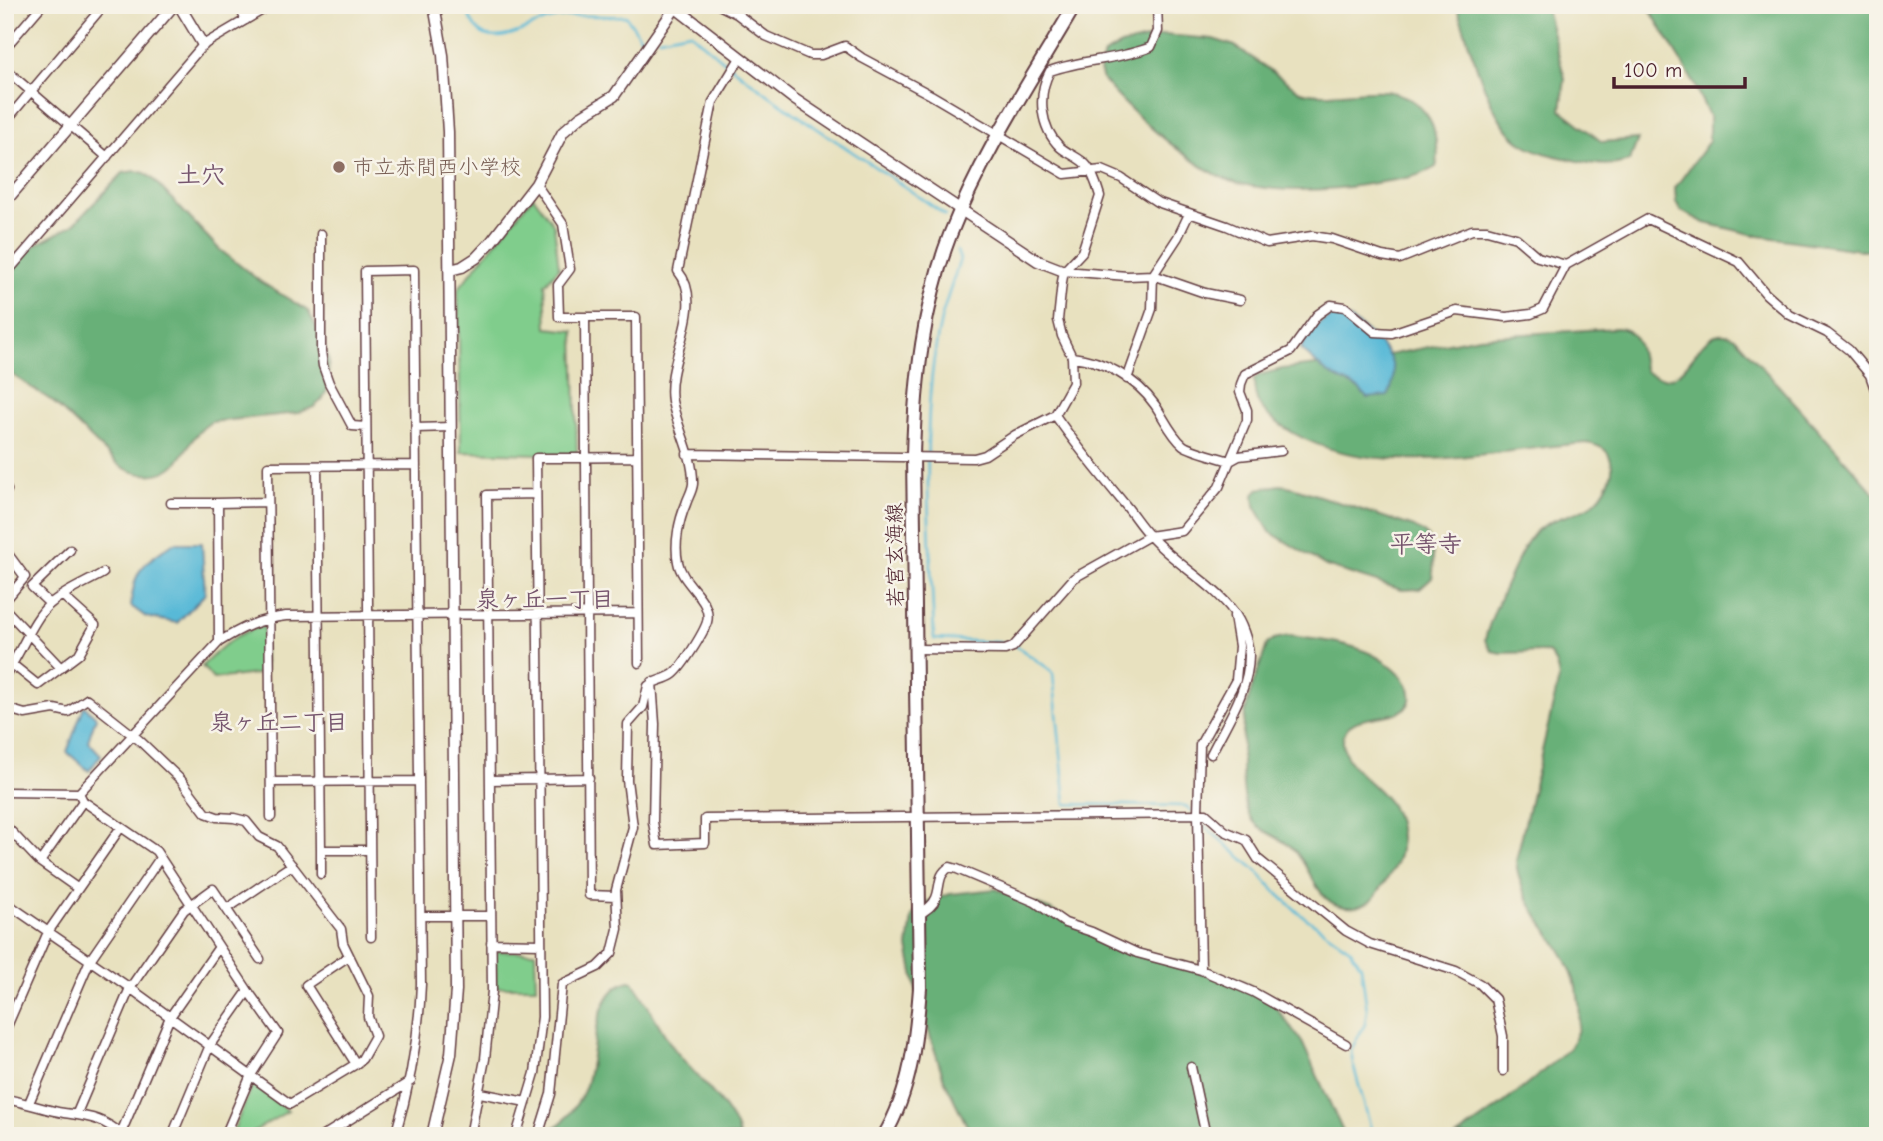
<svg xmlns="http://www.w3.org/2000/svg" width="1883" height="1141" viewBox="0 0 1883 1141" font-family="'Comic Neue','Klee One',sans-serif">
	<style>
		.green { fill: #80cd8c; stroke: #65765c; stroke-width: 2 }
		.forest { fill: #68b078; stroke: #596852; stroke-width: 2 }
		.water { fill: #58b9d7; stroke: #516c81; stroke-width: 2 }
		.lines { fill: none; stroke-linecap: round; stroke-linejoin: round }
		.stream { stroke: #58b9d7; stroke-width: 2.5 }
		.minor-casing { stroke: #623c41; stroke-width: 11 }
		.tertiary-casing { stroke: #623c41; stroke-width: 13 }
		.primary-casing { stroke: #623c41; stroke-width: 16 }
		.minor { stroke: #fff; stroke-width: 8 }
		.tertiary { stroke: #fff; stroke-width: 10 }
		.primary { stroke: #fff; stroke-width: 12 }
		.education-dot { fill: #8d6e63; stroke: #f7f3e8; stroke-width: 2.5 }
		.labels { text-anchor: middle; stroke-width: 5; stroke-linejoin: round; paint-order: stroke }
		.education-label { font-size: 21px; fill: #785e54; stroke: #f7f3e8; text-anchor: start }
		.street-label { font-size: 21px; fill: #4a1f2b; stroke: #f7f3e8 }
		.neighbourhood-label { font-size: 23px; font-weight: bold; fill: #76556e; stroke: #f7f3e8 }
		.quarter-label { font-size: 24px; font-weight: bold; fill: #76556e; stroke: #f7f3e8 }
	</style>
	<rect width="100%" height="100%" fill="#f7f3e8"/>
	<filter id="ink" filterUnits="userSpaceOnUse"><feTurbulence type="fractalNoise" baseFrequency=".0143" numOctaves="2"/><feDisplacementMap in="SourceGraphic" scale="14" xChannelSelector="R" yChannelSelector="G"/><feConvolveMatrix kernelMatrix="1 2 1 2 8 2 1 2 1" color-interpolation-filters="sRGB"/></filter>
	<filter id="wash" filterUnits="userSpaceOnUse"><feTurbulence type="fractalNoise" baseFrequency=".00686" numOctaves="4" result="noise"/><feDisplacementMap in="SourceGraphic" scale="28" xChannelSelector="R" yChannelSelector="G"/><feGaussianBlur stdDeviation="1.57" result="paint"/><feColorMatrix in="noise" values="0 0 0 0 0 0 0 0 0 0 0 0 0 0 0 0 0 1.4 0 .05"/><feComposite in="paint" operator="in"/></filter>
	<g filter="url(#wash)">
		<rect width="100%" height="100%" fill="#e8e1bf"/>
		<path class="green" d="M 533,196 L 554,225 L 559,268 L 545,284 L 547,328 L 574,331 L 577,455 L 461,452 L 458,289 Z
			M 264,627 L 265,673 L 213,679 L 202,666 C 219,649 238,630 264,627 Z
			M 496,951 L 535,952 L 536,987 L 496,987 Z
			M 253,1084 L 288,1111 L 246,1136 L 231,1136 Z"/>
		<path class="forest" d="M 1456,5 L 1545,5 L 1565,79 L 1561,110 L 1602,142 L 1638,139 L 1630,160 C 1614,168 1594,164 1578,161 C 1560,157 1537,153 1522,143 C 1488,122 1470,42 1456,5 Z
			M 1647,5 L 1878,5 L 1878,250 L 1859,250 L 1759,236 L 1705,223 L 1681,211 L 1676,202 L 1675,188 L 1709,141 L 1709,116 L 1691,78 Z
			M 1164,35 L 1213,39 L 1235,46 L 1300,91 C 1340,103 1387,74 1420,107 C 1426,113 1432,121 1434,130 C 1436,142 1440,155 1436,167 C 1416,179 1392,180 1369,184 C 1328,191 1278,193 1237,183 C 1198,173 1129,111 1103,80 L 1100,70 L 1104,54 L 1121,45 Z
			M 135,171 L 145,173 L 153,179 L 219,249 L 261,282 L 308,311 L 324,342 L 329,363 L 327,390 L 322,400 L 314,407 L 298,413 L 211,422 C 195,432 190,445 179,460 C 164,480 137,477 119,465 L 52,401 L 5,370 L 5,261 L 73,225 L 123,173 Z
			M 1617,328 C 1642,330 1638,352 1645,371 C 1694,403 1692,316 1735,337 L 1878,497 L 1878,1136 L 1457,1136 C 1490,1114 1521,1091 1550,1065 C 1556,1059 1565,1053 1570,1047 C 1590,1017 1575,972 1558,946 C 1540,919 1519,894 1516,861 L 1559,679 C 1558,669 1555,659 1548,652 L 1501,653 L 1492,651 L 1485,640 C 1489,620 1522,544 1535,532 C 1561,509 1593,520 1609,481 C 1611,475 1613,472 1612,466 C 1610,449 1601,446 1587,443 C 1490,449 1368,485 1282,426 C 1262,412 1254,405 1254,379 L 1259,375 L 1282,369 L 1368,359 L 1479,337 Z
			M 1280,485 L 1292,487 L 1414,527 C 1419,530 1425,532 1428,538 C 1433,548 1435,567 1432,578 L 1420,589 L 1402,590 L 1326,566 L 1270,532 L 1255,506 L 1254,495 L 1258,489 Z
			M 1289,636 C 1312,639 1339,641 1362,650 C 1379,656 1414,678 1410,700 C 1405,726 1344,707 1343,740 C 1342,769 1379,783 1392,807 C 1398,818 1401,834 1400,848 C 1400,863 1385,881 1377,894 C 1372,902 1364,905 1355,907 C 1315,912 1314,866 1290,846 C 1275,834 1254,831 1247,810 C 1240,785 1241,736 1246,710 C 1250,688 1261,666 1267,644 L 1274,639 Z
			M 996,889 L 1051,910 L 1107,944 L 1205,968 L 1244,982 L 1272,1002 L 1302,1042 L 1345,1136 L 972,1136 L 944,1079 L 918,998 L 908,947 L 912,917 L 920,904 L 950,894 Z
			M 630,981 L 633,982 C 647,1002 657,1023 670,1043 C 687,1069 733,1107 739,1136 L 528,1136 C 540,1132 554,1131 563,1121 C 571,1113 583,1096 586,1085 C 596,1055 592,989 630,981 Z"/>
		<path class="water" d="M 1337,314 C 1354,318 1388,347 1392,364 C 1395,374 1393,387 1388,396 L 1367,398 L 1359,389 L 1327,373 L 1301,349 C 1306,334 1322,319 1337,314 Z
			M 173,543 L 202,543 L 205,594 L 177,623 L 146,617 L 131,606 C 134,568 143,564 173,543 Z
			M 84,706 L 96,717 L 88,741 L 101,755 L 89,771 L 67,752 Z"/>
		<g class="lines">
			<path class="stream" d="M 461,5 C 471,13 471,29 485,35 C 505,43 530,25 548,20 C 574,13 600,17 626,16 L 641,38 L 652,38
				M 659,38 L 690,32 C 767,102 861,154 945,215
				M 957,251 L 960,259 C 954,279 946,300 941,320 C 918,420 931,537 934,639 L 1012,643 L 1049,669 L 1053,674 L 1066,804 L 1186,806 L 1191,811
				M 1202,824 L 1257,871 L 1275,891 L 1300,914 L 1350,949 L 1361,966 L 1367,1010 L 1365,1024 L 1351,1050 L 1353,1064 L 1373,1136"/>
		</g>
	</g>
	<g filter="url(#ink)">
		<g class="lines">
			<g class="minor-casing">
				<path id="minor" d="M 238,5 L 246,20
					M 719,5 L 737,14 L 766,36 L 810,55 L 821,55 L 845,46 L 862,58 L 931,95 L 1065,174 L 1102,170 L 1121,178 L 1157,202 L 1227,226 L 1267,243 L 1312,236 L 1332,239 L 1382,256 L 1400,259 L 1472,230 L 1487,230 L 1516,238 L 1538,257 L 1566,265
					M 5,48 L 42,5
					M 5,69 L 107,157
					M 5,122 L 104,5
					M 536,184 L 563,224 L 570,269 L 558,285 L 559,317 L 585,317
					M 321,234 L 321,351 L 323,366 L 329,383 L 352,426 L 366,427
					M 1064,271 L 1127,276 L 1153,275 L 1205,293 L 1240,300
					M 5,275 L 203,45 L 271,5
					M 1072,357 C 1103,360 1137,379 1155,405 C 1164,418 1171,435 1183,445 C 1189,450 1220,458 1230,461 L 1239,456 L 1281,451
					M 1127,379 L 1152,309 L 1153,275 L 1178,237 L 1189,214
					M 1055,415 C 1077,447 1102,477 1127,507 C 1135,517 1141,527 1150,536 C 1174,563 1212,583 1233,611 C 1242,623 1248,640 1249,655 C 1249,691 1226,723 1211,754
					M 416,428 L 451,427
					M 687,454 L 974,458 L 985,455 L 1015,435 L 1055,415 L 1073,383 L 1072,357 L 1062,336 L 1058,320 L 1062,282 L 1064,271 L 1082,252 L 1100,196 C 1097,186 1094,175 1087,166 C 1081,158 1068,154 1060,147 C 1040,127 1037,95 1050,71 C 1083,59 1119,60 1151,47 L 1158,31 L 1157,5
					M 317,466 L 321,850 L 370,850
					M 5,486 L 7,490 L 5,494
					M 171,503 L 218,503
					M 5,550 L 25,577 L 5,601
					M 63,596 L 95,625 L 79,654 L 38,685 L 12,664 C 23,647 35,616 50,604 C 65,591 86,583 103,573
					M 50,604 L 32,587 L 70,550
					M 5,609 L 61,668
					M 219,642 L 218,503 L 267,502
					M 915,649 L 1005,650 L 1013,647 L 1074,578 L 1149,536 L 1182,531 L 1219,487 L 1247,420 L 1247,410 L 1240,392 L 1241,384 L 1245,374 L 1291,351 L 1317,315 L 1331,305 L 1345,307 L 1375,332 L 1392,333 L 1457,311 L 1506,317 L 1531,314 L 1543,309 L 1566,265 L 1648,219 L 1739,262 L 1766,294 L 1790,315 L 1827,333 L 1849,350 L 1870,375 L 1878,398
					M 5,657 L 12,664 L 5,675
					M 652,682 L 655,724 L 653,822 L 657,845 L 705,843 L 705,819 L 1206,814 L 1225,831 L 1246,840 L 1258,859 L 1346,931 L 1370,944 L 1456,971 L 1480,984 L 1495,999 L 1503,1036 L 1503,1071
					M 5,708 L 25,714 L 54,709 L 68,712 L 87,699 L 139,740 L 181,780 L 206,813 L 217,817 L 234,818 L 246,821 L 259,837 L 277,846 L 341,929 L 343,943 L 369,996 L 368,1017 L 375,1036 L 362,1059 L 356,1064 L 290,1104 L 130,988 L 5,902
					M 490,780 L 589,778
					M 271,782 L 418,781
					M 5,792 L 79,793 L 219,642 C 241,628 260,619 286,616 L 638,613
					M 79,793 L 83,801 L 156,851 L 248,991 L 278,1033 L 251,1075 L 225,1136
					M 271,817 L 268,466 L 416,465
					M 5,825 L 40,862
					M 321,850 L 321,874
					M 77,888 L 40,862 L 83,801
					M 616,896 L 589,895 L 585,317 L 636,317 L 639,663
					M 228,908 L 292,865
					M 919,915 C 926,910 933,906 936,898 C 941,886 937,874 950,867 L 957,869 L 1035,902 L 1065,923 L 1092,932 L 1137,953 L 1201,970 L 1253,992 L 1346,1044
					M 421,916 L 491,916
					M 371,937 L 365,271 L 414,270 L 421,984 C 419,1037 410,1086 395,1136
					M 491,943 L 541,944
					M 349,956 L 306,985 L 356,1064
					M 1201,970 L 1198,813 L 1200,745 L 1236,680 L 1239,646 L 1234,616
					M 5,1031 L 48,932 L 121,827
					M 1191,1067 L 1206,1136
					M 480,1093 L 526,1102
					M 5,1099 C 25,1102 45,1110 64,1113 C 91,1117 103,1118 124,1136
					M 29,1103 L 90,960 L 160,858
					M 77,1113 L 130,988 L 184,910 L 213,889 L 260,959
					M 121,1133 L 170,1017 L 219,947
					M 172,1136 L 210,1045 L 248,991
					M 323,1136 L 411,1081
					M 470,1136 L 485,1059 L 492,991 L 487,495 L 536,494
					M 516,1136 L 535,1073 L 542,1017 L 536,458 L 636,457
					M 538,1136 L 551,1094 L 562,984 L 598,967 L 612,953 L 618,929 L 616,890 L 633,827 L 627,780 L 628,724 L 643,707 L 648,686 C 655,680 664,680 672,675 C 681,670 704,632 707,622 C 713,600 682,585 678,562 C 674,544 679,520 686,504 C 688,497 692,492 693,484 C 694,456 677,428 672,401 C 665,360 707,306 678,271 L 713,102 L 740,58"/>
			</g>
			<g class="tertiary-casing">
				<path id="tertiary" d="M 179,5 L 203,45
					M 672,5 L 794,99 L 1038,261 L 1064,271
					M 5,202 L 174,5
					M 450,270 L 462,267 L 476,258 L 491,242 L 536,184 L 563,132 L 580,117 L 614,96 L 675,8
					M 432,1136 L 451,1054 L 456,990 L 448,132 L 443,55 L 434,5"/>
			</g>
			<g class="primary-casing">
				<path id="primary" d="M 884,1136 C 911,1091 916,1039 920,988 L 913,455 C 915,381 923,306 950,235 C 982,154 1031,80 1075,5"/>
			</g>
			<use href="#minor" class="minor"/>
			<use href="#tertiary" class="tertiary"/>
			<use href="#primary" class="primary"/>
		</g>
	</g>
	<circle class="education-dot" cx="339" cy="167" r="7"/>
	<g class="labels">
		<g class="education-label">
			<text x="353" y="174">市立赤間西小学校</text>
		</g>
		<g class="street-label">
			<text transform="translate(895 555) rotate(-91)" y="7">若宮玄海線</text>
		</g>
		<g class="neighbourhood-label">
			<text x="545" y="607">泉ヶ丘一丁目</text>
			<text x="279" y="730">泉ヶ丘二丁目</text>
		</g>
		<g class="quarter-label">
			<text x="201" y="183">土穴</text>
			<text x="1426" y="552">平等寺</text>
		</g>
	</g>
	<rect width="1883" height="1141" fill="none" stroke="#f7f3e8" stroke-width="28"/>
	<path d="M1614 77v10h131v-10" fill="none" stroke="#4a1f2b" stroke-width="3.5"/>
	<text x="1624" y="77" font-size="21" fill="#4a1f2b" stroke="#f7f3e8" stroke-width="5" paint-order="stroke">100 m</text>
</svg>
